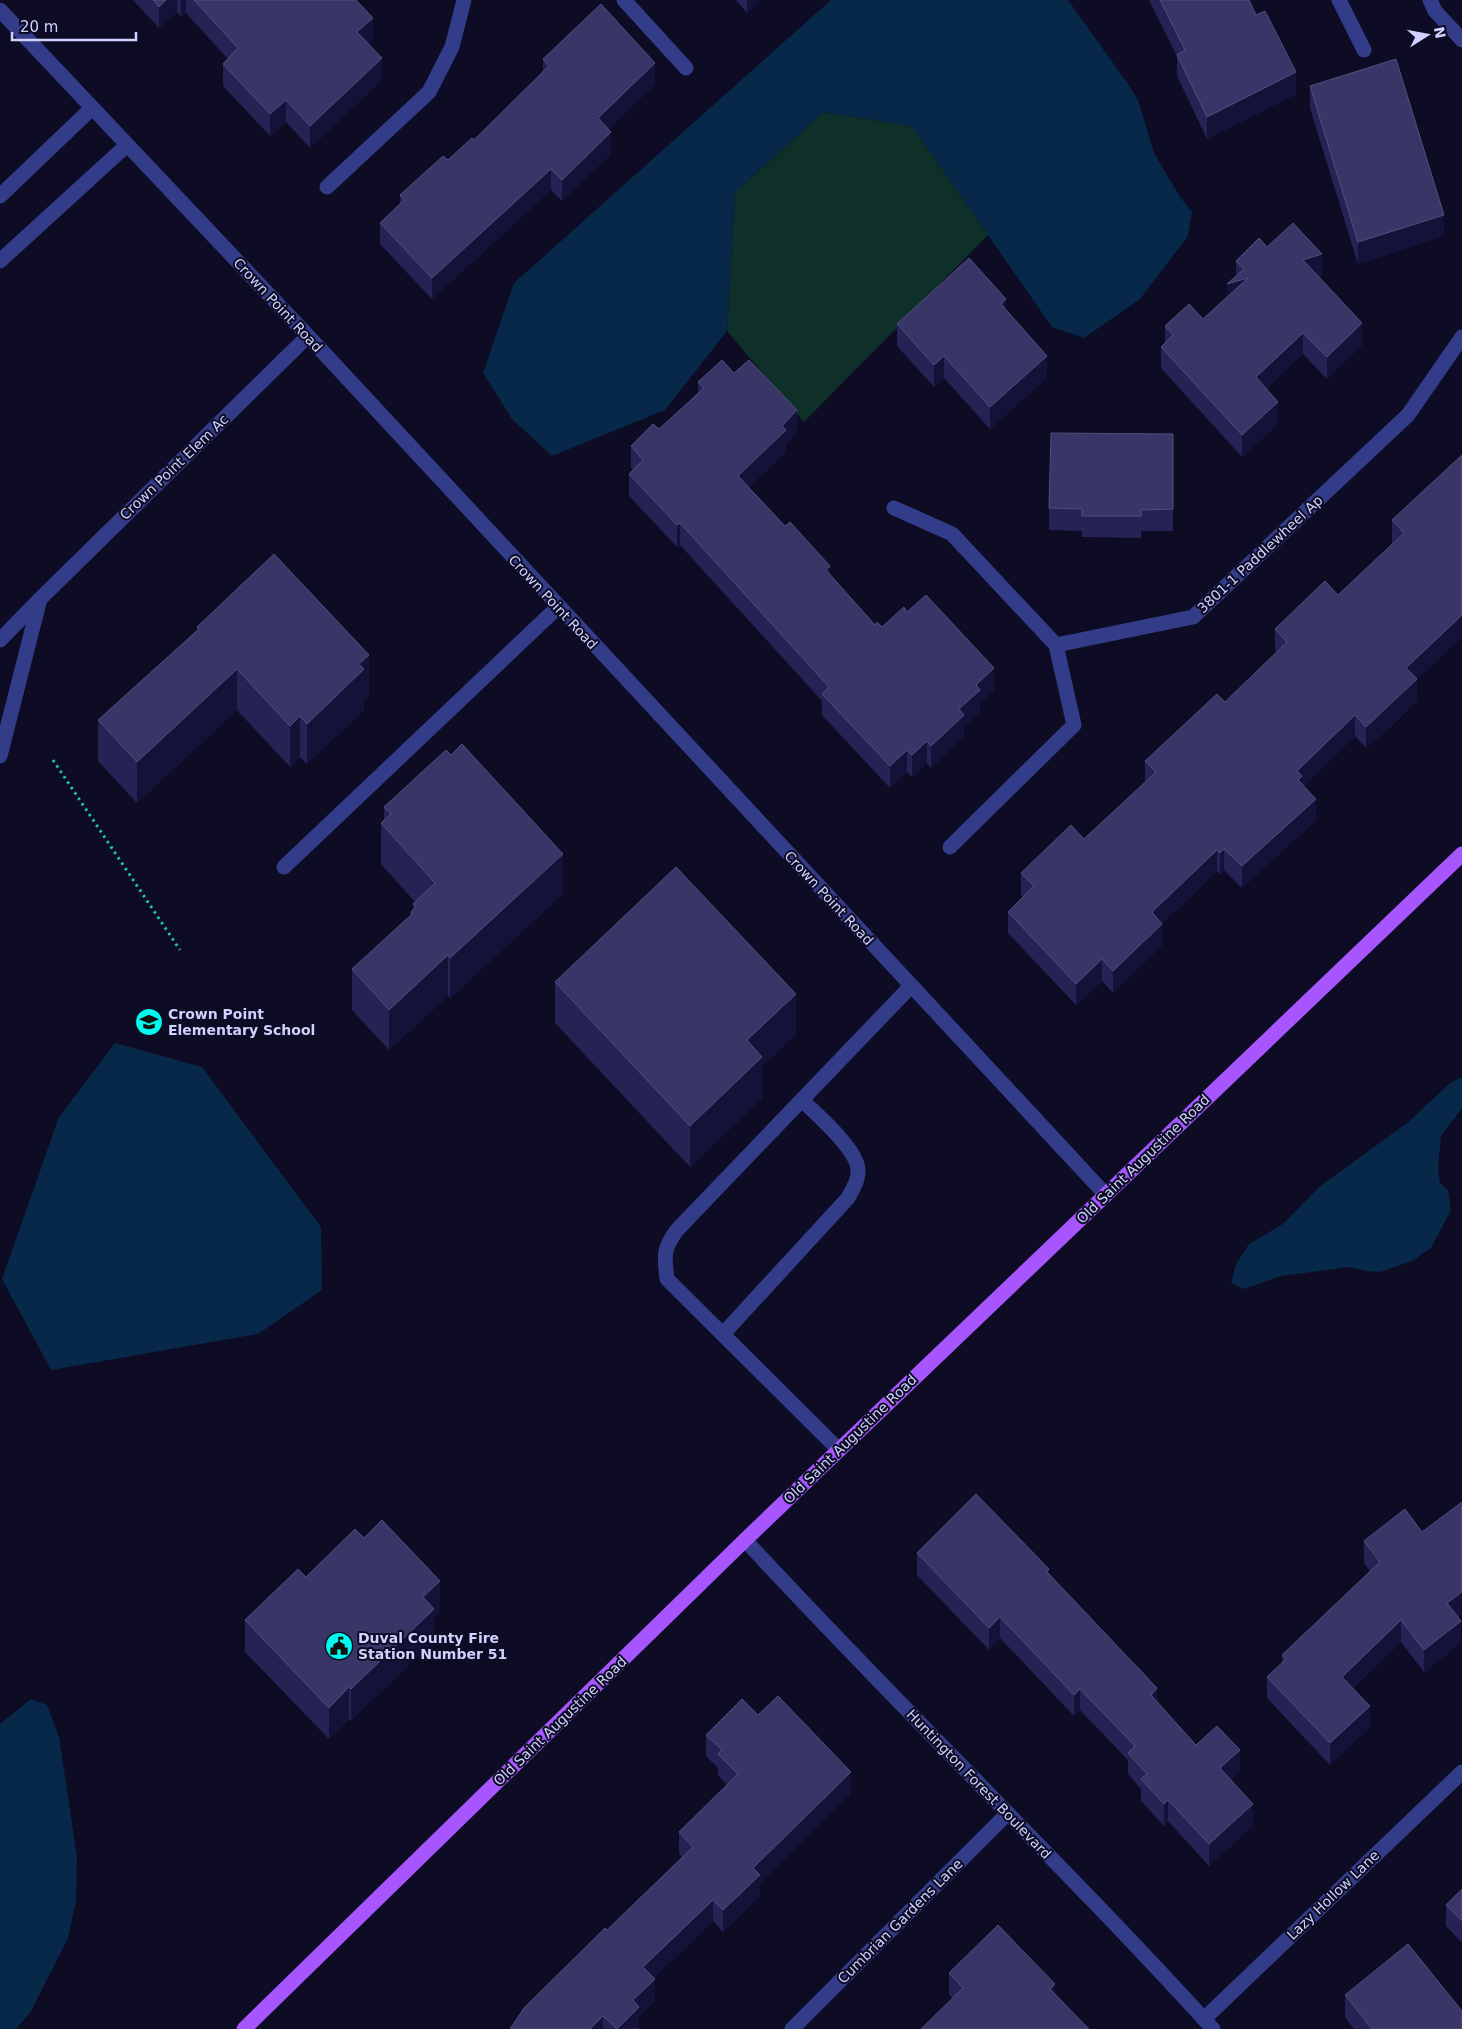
<svg xmlns="http://www.w3.org/2000/svg" width="1462" height="2029" viewBox="0 0 1462 2029" font-family="'DejaVu Sans',sans-serif">
	<style>
		.green { fill: #0f2f29 }
		.water { fill: #072848 }
		.lines { fill: none; stroke-linecap: round; stroke-linejoin: round }
		.path { stroke: #23bf9f; stroke-width: 3; stroke-dasharray: 2.5 4; stroke-linecap: butt }
		.minor { stroke: #333c88; stroke-width: 15 }
		.major { stroke: #a756ff; stroke-width: 15 }
		.wall { fill: #262354 }
		.shaded-wall { fill: #141239 }
		.building { fill: #383666; stroke: #504e7e }
		.labels { text-anchor: middle; stroke-width: 4; stroke-linejoin: round; paint-order: stroke }
		.street-label { font-size: 14px; fill: #cfd1ff; stroke: #0d0c24 }
		.poi-label { font-size: 14px; font-weight: bold; fill: #cfd1ff; stroke: #0d0c24; text-anchor: start }
	</style>
	<rect width="100%" height="100%" fill="#0d0c24"/>
	<path class="green" d="M 823,112 L 912,126 L 988,235 L 804,422 L 727,331 L 735,192 Z"/>
	<path class="water" d="M 831,0 L 1068,0 L 1128,84 L 1138,100 L 1154,153 L 1180,197 L 1192,212 L 1188,236 L 1140,299 L 1084,338 L 1052,327 L 912,126 L 823,112 L 735,192 L 727,331 L 665,410 L 552,456 L 512,419 L 483,373 L 514,283 Z
		M 115,1043 L 202,1067 L 321,1227 L 322,1290 L 258,1334 L 51,1370 L 2,1279 L 59,1117 Z
		M 1462,1077 L 1462,1108 L 1441,1136 L 1438,1168 L 1440,1183 L 1448,1190 L 1451,1210 L 1431,1248 L 1412,1261 L 1380,1272 L 1367,1271 L 1349,1267 L 1281,1276 L 1244,1289 L 1231,1283 L 1236,1264 L 1249,1244 L 1283,1224 L 1319,1187 L 1407,1123 L 1450,1083 Z
		M 31,1699 L 47,1705 L 59,1737 L 77,1857 L 76,1901 L 68,1938 L 30,2013 L 16,2029 L 0,2029 L 0,1724 Z"/>
	<g class="lines">
		<path class="path" d="M 53,760 L 180,950"/>
		<path class="minor" d="M 624,0 L 686,68
			M 1339,0 L 1364,50
			M 1430,0 L 1435,11 L 1462,40
			M 0,10 L 308,336 L 1106,1195
			M 327,187 L 429,92 L 452,47 L 464,0
			M 0,196 L 92,108
			M 0,261 L 127,145
			M 894,508 L 952,534 L 1056,645
			M 0,640 L 41,598 L 308,336
			M 1056,645 L 1193,617 L 1408,415 L 1462,337
			M 0,756 L 40,599
			M 950,847 L 1074,725 L 1056,645
			M 284,867 L 558,607
			M 723,1334 L 848,1198 C 853,1188 859,1180 858,1169 C 856,1148 817,1115 802,1100
			M 839,1450 L 667,1279 C 664,1255 663,1249 677,1230 L 911,986
			M 745,1540 C 898,1706 1061,1862 1213,2029
			M 1204,2019 L 1462,1772
			M 792,2029 L 1008,1813"/>
		<path class="major" d="M 244,2029 L 745,1540 L 1462,854"/>
	</g>
	<path class="wall" d="M 133,0 L 356,0 L 373,40 L 369,44 L 382,80 L 310,148 L 286,122 L 270,136 L 223,86 L 223,64 L 228,59 L 186,13 L 181,17 L 177,12 L 159,28 Z
		M 736,0 L 761,0 L 747,13 Z
		M 1149,0 L 1249,0 L 1296,94 L 1207,139 L 1177,76 L 1177,56 Z
		M 543,59 L 655,84 L 608,130 L 611,154 L 562,201 L 551,190 L 432,299 L 380,244 L 380,223 L 400,205 L 400,195 L 474,140 L 543,71 Z
		M 1310,86 L 1444,236 L 1358,264 L 1310,108 Z
		M 1267,247 L 1322,276 L 1318,277 L 1362,345 L 1327,379 L 1303,354 L 1266,389 L 1278,424 L 1242,457 L 1161,368 L 1161,347 L 1165,343 L 1165,326 L 1203,319 L 1227,297 L 1236,277 L 1236,261 Z
		M 1006,310 L 1047,378 L 990,429 L 944,378 L 934,387 L 897,346 L 897,324 Z
		M 734,373 L 797,432 L 786,444 L 786,452 L 749,487 L 875,625 L 882,627 L 907,612 L 994,690 L 980,703 L 980,711 L 964,727 L 964,736 L 931,768 L 927,763 L 912,777 L 907,772 L 890,788 L 822,715 L 822,701 L 680,545 L 677,547 L 629,496 L 629,474 L 633,470 L 631,468 L 631,446 L 659,429 L 698,393 L 698,382 Z
		M 1173,434 L 1173,531 L 1141,531 L 1141,538 L 1082,537 L 1082,531 L 1049,530 L 1049,508 Z
		M 1462,455 L 1462,637 L 1417,679 L 1417,701 L 1392,725 L 1366,748 L 1355,736 L 1304,786 L 1316,820 L 1242,888 L 1224,870 L 1220,874 L 1217,871 L 1162,924 L 1162,945 L 1113,993 L 1102,981 L 1076,1005 L 1008,933 L 1008,912 L 1023,897 L 1021,895 L 1021,873 L 1084,839 L 1145,782 L 1145,761 L 1225,702 L 1277,652 L 1275,650 L 1275,629 L 1338,595 L 1393,543 L 1392,542 L 1392,520 Z
		M 197,627 L 369,695 L 364,700 L 364,710 L 307,764 L 300,757 L 290,767 L 237,710 L 137,803 L 98,761 L 98,720 L 197,630 Z
		M 384,807 L 563,894 L 450,998 L 448,996 L 389,1050 L 352,1010 L 352,969 L 411,916 L 411,912 L 413,909 L 413,904 L 415,902 L 381,864 L 381,823 L 384,820 Z
		M 555,982 L 796,1035 L 762,1066 L 762,1098 L 690,1167 L 555,1023 Z
		M 1462,1502 L 1462,1614 L 1457,1617 L 1461,1643 L 1424,1672 L 1401,1642 L 1353,1688 L 1370,1727 L 1330,1765 L 1267,1698 L 1267,1677 L 1282,1663 L 1282,1655 L 1370,1571 L 1364,1563 L 1364,1541 L 1422,1532 Z
		M 917,1553 L 1049,1574 L 1157,1702 L 1196,1745 L 1240,1772 L 1231,1780 L 1253,1826 L 1209,1866 L 1168,1821 L 1164,1826 L 1141,1801 L 1141,1789 L 1128,1774 L 1128,1760 L 1080,1710 L 1074,1716 L 1000,1638 L 989,1650 L 917,1575 Z
		M 306,1577 L 440,1612 L 434,1619 L 434,1640 L 351,1721 L 349,1719 L 329,1739 L 245,1652 L 245,1620 Z
		M 758,1715 L 851,1793 L 760,1883 L 760,1896 L 723,1932 L 713,1921 L 654,1978 L 655,2001 L 639,2016 L 639,2029 L 510,2029 L 682,1857 L 679,1854 L 679,1832 L 727,1785 L 718,1775 L 718,1768 L 706,1756 L 706,1735 Z
		M 1462,1889 L 1462,1943 L 1446,1926 L 1446,1905 Z
		M 949,1973 L 1055,1994 L 952,1998 L 949,1994 Z
		M 1345,1995 L 1462,2029 L 1354,2029 L 1345,2017 Z"/>
	<path class="shaded-wall" d="M 166,0 L 177,0 L 177,12 L 159,28 L 159,7 Z
		M 181,0 L 186,0 L 186,13 L 181,17 Z
		M 747,0 L 761,0 L 747,13 Z
		M 373,18 L 373,40 L 357,54 L 357,32 Z
		M 382,58 L 382,80 L 310,148 L 310,126 Z
		M 655,63 L 655,84 L 598,140 L 598,118 Z
		M 1296,72 L 1296,94 L 1207,139 L 1207,117 Z
		M 286,100 L 286,122 L 270,136 L 270,114 Z
		M 611,132 L 611,154 L 562,201 L 562,180 Z
		M 551,169 L 551,190 L 432,299 L 432,278 Z
		M 1444,215 L 1444,236 L 1358,264 L 1358,242 Z
		M 1322,254 L 1322,276 L 1303,282 L 1303,260 Z
		M 1248,278 L 1227,306 L 1227,284 Z
		M 1006,299 L 1006,320 L 1001,304 Z
		M 1362,323 L 1362,345 L 1327,379 L 1327,357 Z
		M 1303,333 L 1303,354 L 1256,398 L 1256,377 Z
		M 944,356 L 944,378 L 934,387 L 934,365 Z
		M 1047,356 L 1047,378 L 990,429 L 990,407 Z
		M 1278,402 L 1278,424 L 1242,457 L 1242,435 Z
		M 797,410 L 797,432 L 786,444 L 786,452 L 738,498 L 738,476 L 782,426 Z
		M 680,523 L 680,545 L 677,547 L 677,525 Z
		M 830,566 L 830,587 L 826,570 Z
		M 1462,615 L 1462,637 L 1417,679 L 1417,701 L 1366,748 L 1366,727 L 1406,668 Z
		M 369,655 L 369,695 L 364,700 L 364,710 L 307,764 L 307,724 L 359,664 Z
		M 994,668 L 994,690 L 980,703 L 980,711 L 964,727 L 964,736 L 931,768 L 931,746 L 959,709 L 976,685 Z
		M 237,669 L 237,710 L 137,803 L 137,762 Z
		M 1355,715 L 1355,736 L 1302,788 L 1298,802 L 1297,771 Z
		M 300,716 L 300,757 L 290,767 L 290,726 Z
		M 927,741 L 927,763 L 912,777 L 912,755 Z
		M 907,750 L 907,772 L 890,788 L 890,766 Z
		M 1316,799 L 1316,820 L 1242,888 L 1242,866 Z
		M 1224,849 L 1224,870 L 1220,874 L 1220,853 Z
		M 1217,850 L 1217,871 L 1162,924 L 1162,945 L 1113,993 L 1113,971 L 1152,912 Z
		M 563,854 L 563,894 L 450,998 L 450,958 Z
		M 448,955 L 448,996 L 389,1050 L 389,1010 Z
		M 1102,959 L 1102,981 L 1076,1005 L 1076,984 Z
		M 796,994 L 796,1035 L 762,1066 L 762,1098 L 690,1167 L 690,1126 L 747,1040 Z
		M 440,1581 L 440,1612 L 434,1619 L 434,1640 L 351,1721 L 351,1689 L 423,1597 Z
		M 1462,1592 L 1462,1614 L 1447,1625 L 1447,1603 Z
		M 1000,1617 L 1000,1638 L 989,1650 L 989,1628 Z
		M 1401,1620 L 1401,1642 L 1342,1698 L 1342,1677 Z
		M 1461,1621 L 1461,1643 L 1424,1672 L 1424,1650 Z
		M 349,1687 L 349,1719 L 329,1739 L 329,1708 Z
		M 1157,1688 L 1157,1710 L 1151,1695 Z
		M 1080,1689 L 1080,1710 L 1074,1716 L 1074,1695 Z
		M 1370,1706 L 1370,1727 L 1330,1765 L 1330,1743 Z
		M 1240,1750 L 1240,1772 L 1220,1790 L 1220,1768 Z
		M 851,1772 L 851,1793 L 760,1883 L 760,1896 L 723,1932 L 723,1910 L 753,1868 Z
		M 1168,1800 L 1168,1821 L 1164,1826 L 1164,1804 Z
		M 1253,1804 L 1253,1826 L 1209,1866 L 1209,1844 Z
		M 713,1900 L 713,1921 L 643,1989 L 643,1967 Z
		M 655,1979 L 655,2001 L 639,2016 L 639,2028 L 617,2029 L 633,2000 Z
		M 1055,1984 L 1055,2005 L 1050,1989 Z
		M 603,2016 L 603,2029 L 590,2029 Z"/>
	<path class="building" d="M 153,0 L 166,0 L 159,7 Z
		M 194,0 L 356,0 L 373,18 L 357,32 L 382,58 L 310,126 L 286,100 L 270,114 L 223,64 L 238,48 Z
		M 1160,0 L 1249,0 L 1256,15 L 1265,11 L 1296,72 L 1207,117 L 1177,55 L 1185,50 Z
		M 601,4 L 655,63 L 598,118 L 611,132 L 562,180 L 551,169 L 432,278 L 380,223 L 404,200 L 400,195 L 443,156 L 448,160 L 472,138 L 474,140 L 549,66 L 543,59 Z
		M 1396,59 L 1444,215 L 1358,242 L 1310,86 Z
		M 1293,223 L 1322,254 L 1303,260 L 1362,323 L 1327,357 L 1303,333 L 1256,377 L 1278,402 L 1242,435 L 1161,347 L 1173,335 L 1165,326 L 1189,304 L 1203,319 L 1248,278 L 1227,284 L 1244,269 L 1236,261 L 1259,238 L 1267,247 Z
		M 969,258 L 1006,299 L 1001,304 L 1047,356 L 990,407 L 944,356 L 934,365 L 897,324 Z
		M 722,360 L 734,373 L 749,360 L 797,410 L 782,426 L 786,430 L 738,476 L 785,526 L 790,522 L 830,566 L 826,570 L 875,625 L 877,622 L 882,627 L 904,607 L 907,612 L 926,595 L 994,668 L 976,685 L 980,690 L 959,709 L 964,715 L 931,746 L 927,741 L 912,755 L 907,750 L 890,766 L 822,694 L 829,687 L 680,523 L 677,525 L 629,474 L 643,460 L 631,446 L 653,424 L 659,429 L 704,388 L 698,382 Z
		M 1051,433 L 1173,434 L 1173,509 L 1141,510 L 1141,516 L 1082,516 L 1082,509 L 1049,508 Z
		M 1462,455 L 1462,615 L 1406,668 L 1417,679 L 1366,727 L 1355,715 L 1297,771 L 1302,776 L 1298,780 L 1316,799 L 1242,866 L 1224,849 L 1220,853 L 1217,850 L 1152,912 L 1162,924 L 1113,971 L 1102,959 L 1076,984 L 1008,912 L 1034,886 L 1021,873 L 1071,825 L 1084,839 L 1156,772 L 1145,761 L 1217,694 L 1225,702 L 1287,642 L 1275,629 L 1325,581 L 1338,595 L 1404,533 L 1392,520 Z
		M 274,554 L 369,655 L 359,664 L 364,669 L 307,724 L 300,716 L 290,726 L 237,669 L 137,762 L 98,720 L 199,629 L 197,627 Z
		M 462,744 L 563,854 L 450,958 L 448,955 L 389,1010 L 352,969 L 412,914 L 411,912 L 416,906 L 413,904 L 435,883 L 381,823 L 391,814 L 384,807 L 446,750 L 451,755 Z
		M 676,867 L 796,994 L 747,1040 L 762,1057 L 690,1126 L 555,982 Z
		M 976,1494 L 1049,1569 L 1047,1572 L 1157,1688 L 1151,1695 L 1196,1745 L 1217,1726 L 1240,1750 L 1220,1768 L 1253,1804 L 1209,1844 L 1168,1800 L 1164,1804 L 1141,1779 L 1147,1774 L 1128,1753 L 1135,1746 L 1080,1689 L 1074,1695 L 1000,1617 L 989,1628 L 917,1553 Z
		M 1462,1502 L 1462,1592 L 1447,1603 L 1461,1621 L 1424,1650 L 1401,1620 L 1342,1677 L 1370,1706 L 1330,1743 L 1267,1677 L 1286,1659 L 1282,1655 L 1380,1562 L 1364,1541 L 1405,1509 L 1422,1532 Z
		M 382,1520 L 440,1581 L 423,1597 L 434,1609 L 351,1689 L 349,1687 L 329,1708 L 245,1620 L 298,1569 L 306,1577 L 355,1529 L 364,1538 Z
		M 778,1696 L 851,1772 L 753,1868 L 760,1875 L 723,1910 L 713,1900 L 643,1967 L 655,1979 L 633,2000 L 639,2007 L 617,2029 L 603,2016 L 590,2029 L 510,2029 L 524,2008 L 605,1928 L 607,1930 L 693,1847 L 679,1832 L 738,1774 L 718,1754 L 722,1750 L 706,1735 L 742,1699 L 758,1715 Z
		M 1462,1889 L 1462,1921 L 1446,1905 Z
		M 998,1925 L 1055,1984 L 1050,1989 L 1089,2029 L 921,2029 L 963,1988 L 949,1973 Z
		M 1408,1944 L 1462,2011 L 1462,2029 L 1372,2029 L 1345,1995 Z"/>
	<defs>
		<g id="school-disc" transform="scale(1.4375)"><circle r="9.5" fill="#00faef" stroke="#0d0c24"/><path d="M0-5L7-2L0 1L-7-2ZM-4 1L0 2.5L4 1V4Q0 6-4 4Z" fill="#111"/></g>
		<g id="civic-disc" transform="scale(1.4375)"><circle r="9.5" fill="#00faef" stroke="#0d0c24"/><path d="M-.6-6.5H3V-4.5H.6V-3L4-1V1h2V6H-6V1h2V-1L-.6-3ZM-1.2 2.5V6h2.4V2.5Z" fill="#111"/></g>
	</defs>
	<g fill-rule="evenodd">
		<use href="#school-disc" x="149" y="1022"/>
		<use href="#civic-disc" x="339" y="1646"/>
	</g>
	<g class="labels">
		<g class="street-label">
			<text transform="translate(278 305) rotate(47)" y="5">Crown Point Road</text>
			<text transform="translate(174 467) rotate(-44)" y="5">Crown Point Elem Ac</text>
			<text transform="translate(1260 554) rotate(-43)" y="5">3801-1 Paddlewheel Ap</text>
			<text transform="translate(553 602) rotate(47)" y="5">Crown Point Road</text>
			<text transform="translate(829 898) rotate(47)" y="5">Crown Point Road</text>
			<text transform="translate(1143 1159) rotate(-44)" y="5">Old Saint Augustine Road</text>
			<text transform="translate(850 1439) rotate(-44)" y="5">Old Saint Augustine Road</text>
			<text transform="translate(560 1721) rotate(-44)" y="5">Old Saint Augustine Road</text>
			<text transform="translate(979 1784) rotate(46)" y="5">Huntington Forest Boulevard</text>
			<text transform="translate(1333 1895) rotate(-44)" y="5">Lazy Hollow Lane</text>
			<text transform="translate(900 1921) rotate(-45)" y="5">Cumbrian Gardens Lane</text>
		</g>
		<g class="poi-label">
			<text x="168" y="1019">Crown Point<tspan x="168" dy="16">Elementary School</tspan></text>
			<text x="358" y="1643">Duval County Fire<tspan x="358" dy="16">Station Number 51</tspan></text>
		</g>
	</g>
	<g transform="translate(1427 35) rotate(79)" stroke="#0d0c24" stroke-width="4" paint-order="stroke">
	<path d="M0-4L9 19L0 12L-9 19Z" fill="#cfd1ff"/>
	<text y="-8" font-size="14" font-weight="bold" text-anchor="middle" fill="#cfd1ff">N</text>
	</g>
	<path d="M12 32v8h124v-8" fill="none" stroke="#cfd1ff" stroke-width="2.5"/>
	<text x="20" y="32" font-size="15" fill="#cfd1ff" stroke="#0d0c24" stroke-width="4" paint-order="stroke">20 m</text>
</svg>
